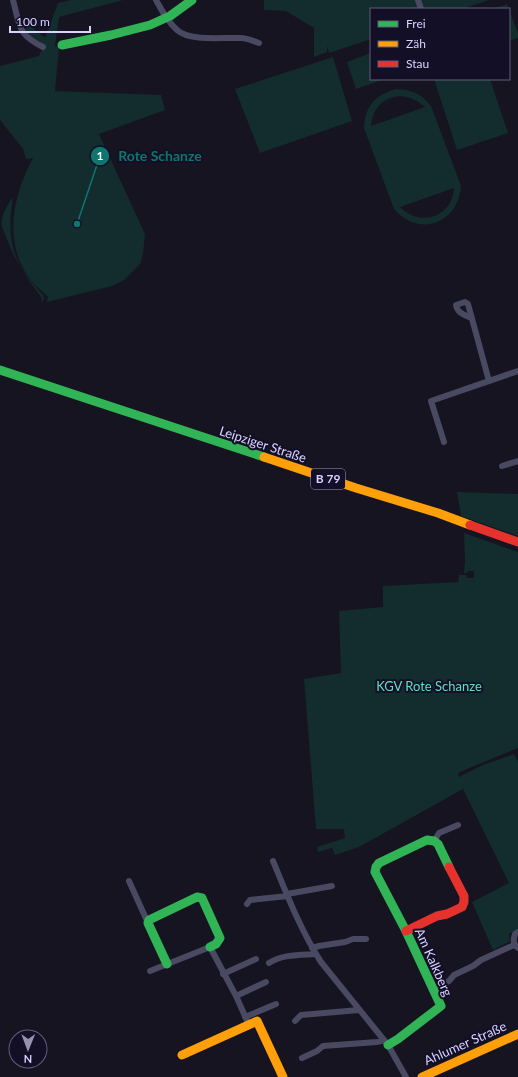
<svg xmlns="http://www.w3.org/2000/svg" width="518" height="1077" viewBox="0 0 518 1077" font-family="Lato,sans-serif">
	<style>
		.green { fill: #132c2d; fill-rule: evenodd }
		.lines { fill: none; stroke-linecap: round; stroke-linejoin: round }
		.street { stroke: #4a4962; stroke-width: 6 }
		.fast { stroke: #30b455; stroke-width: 9 }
		.slow { stroke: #ff9f0a; stroke-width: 9 }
		.jam { stroke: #e5322d; stroke-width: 9 }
		.labels { text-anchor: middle; stroke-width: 4; stroke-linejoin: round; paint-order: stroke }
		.shield { fill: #130f26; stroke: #9e99be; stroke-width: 1 }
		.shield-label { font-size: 12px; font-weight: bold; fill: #d9d4ff }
		.street-label { font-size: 13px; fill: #d9d4ff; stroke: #130f26 }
		.park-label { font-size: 13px; fill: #5fe0c0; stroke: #130f26 }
		.leader { fill: none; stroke: #0f766e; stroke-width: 1.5 }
		.callout-dot { fill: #0f766e; stroke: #130f26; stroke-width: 1.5 }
		.mark-label { font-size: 12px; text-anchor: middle; font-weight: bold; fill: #fff }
		.callout-label { font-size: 14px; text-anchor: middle; font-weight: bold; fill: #0f766e; stroke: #130f26; stroke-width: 4; stroke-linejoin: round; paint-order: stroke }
	</style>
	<rect width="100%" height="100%" fill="#161421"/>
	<path class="green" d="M 71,0 L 123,0 L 59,17 L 55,46 L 59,47 L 55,91 L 161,95 L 165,110 L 99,134 L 145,234 L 143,254 L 140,264 L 124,280 L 112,286 L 47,302 L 48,297 C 42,291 34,285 29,278 C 3,242 13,194 33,158 L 26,159 L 23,149 L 0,120 L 0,66 L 39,56 L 43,47 L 24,30 L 29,25 L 45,38 L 58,3 Z
		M 264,0 L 489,0 L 462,9 L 371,9 L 371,39 L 329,53 L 327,46 L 327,52 L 314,57 L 314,28 L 286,11 L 264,10 Z
		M 507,4 L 518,33 L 518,38 L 509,41 L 509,9 L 493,9 Z
		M 371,53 L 371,79 L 385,79 L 356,89 L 347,62 Z
		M 333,57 L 352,121 L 260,153 L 235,89 Z
		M 434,79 L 490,79 L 508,133 L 457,150 Z
		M 396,89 C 412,90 421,93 431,106 L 461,186 C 458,224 419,238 394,209 L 364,128 C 365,106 375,95 396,89 ZM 400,96 C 410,97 417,100 425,107 L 371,126 C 373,108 382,98 400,96 ZM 454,188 C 452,218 420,227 400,207 Z
		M 13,197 C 8,226 9,254 28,278 C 33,284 38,289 43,295 L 44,299 L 41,304 L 42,301 L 41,297 L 27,278 L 13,254 L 2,227 C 0,216 7,206 13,197 Z
		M 457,492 L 518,494 L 518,536 L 461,516 Z
		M 464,533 L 518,552 L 518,748 L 462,771 L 458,773 L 459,777 L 483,765 L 514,754 L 518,761 L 518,930 L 509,934 L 510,941 L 493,950 L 472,902 L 509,883 L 463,789 L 359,847 L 335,855 L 332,848 L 318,852 L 317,847 L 345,838 L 344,829 L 316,829 L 304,679 L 341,673 L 339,611 L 383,607 L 383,586 L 458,582 L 459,575 L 466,575 L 467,578 L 474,578 L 474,571 L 468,571 L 467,573 L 464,573 L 465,562 Z"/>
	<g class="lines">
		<path class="street" d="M 13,0 C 20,26 17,34 43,47
			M 156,0 C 162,11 168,22 177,30 C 190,42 224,37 241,38 C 247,38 253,41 259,43
			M 418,0 L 421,9
			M 471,318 C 465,315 457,313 456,305 L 465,302 L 468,304 L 489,381
			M 444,442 L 431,401 L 518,371
			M 502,466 L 518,461
			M 434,841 L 439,833 L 458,825
			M 273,861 C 287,895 301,931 321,962 L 388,1045 L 406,1077
			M 129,881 L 148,923
			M 287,894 L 332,886
			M 247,904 L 250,900 L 288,896
			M 518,932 L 515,934 C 513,940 513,944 518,948
			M 312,948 L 319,946 L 345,942 L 353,939 L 366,939
			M 269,963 C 283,954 300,955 316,954
			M 150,971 L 210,947 L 236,996 L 249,1025
			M 223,974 L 256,959
			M 433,988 L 449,981 L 454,975 L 473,966 L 481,960 L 514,945
			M 236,996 L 266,982
			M 245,1017 L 276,1004
			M 295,1021 L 301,1015 L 359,1010
			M 302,1058 L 317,1051 L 323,1046 L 377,1042 L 384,1040"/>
		<path class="fast" d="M 62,45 L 111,35 L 150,25 L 170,16 L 192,0
			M 0,370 L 264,457
			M 167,964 L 148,923 L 149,920 L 197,897 L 202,898 L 220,938 L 216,944 L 210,947
			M 388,1045 L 398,1039 L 441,1006 L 406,931 L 375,872 L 376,867 L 379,863 L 427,840 L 434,841 L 438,844 L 449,867"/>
		<path class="slow" d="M 264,457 L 356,488 L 438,513 L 470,525
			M 182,1055 L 257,1021 L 283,1077
			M 422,1077 L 518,1034"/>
		<path class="jam" d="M 470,525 L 518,542
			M 406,931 L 437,916 L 447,914 L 462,907 L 464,902 L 464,896 L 449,867"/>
	</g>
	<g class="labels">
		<rect class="shield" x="311" y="469" width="34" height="20" rx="3"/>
		<g class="shield-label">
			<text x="328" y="483">B 79</text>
		</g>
		<g class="street-label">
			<text transform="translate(263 444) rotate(18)" y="5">Leipziger Straße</text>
			<text transform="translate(434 962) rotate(66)" y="5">Am Kalkberg</text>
			<text transform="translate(465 1043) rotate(-24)" y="5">Ahlumer Straße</text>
		</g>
		<g class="park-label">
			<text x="429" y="691">KGV Rote Schanze</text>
		</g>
	</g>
	<path class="leader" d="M77 224L100 156"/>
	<g class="callout-dot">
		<circle cx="77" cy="224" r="4"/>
		<circle cx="100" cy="156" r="10"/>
	</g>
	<g class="mark-label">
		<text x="100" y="160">1</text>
	</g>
	<g class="callout-label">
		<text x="160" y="161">Rote Schanze</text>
	</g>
	<rect x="370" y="8" width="140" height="72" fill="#130f26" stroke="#625e7d"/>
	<rect x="378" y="21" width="20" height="6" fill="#30b455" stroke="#625e7d"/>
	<text x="406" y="28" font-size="12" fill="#d9d4ff">Frei</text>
	<rect x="378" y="41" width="20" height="6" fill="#ff9f0a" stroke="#625e7d"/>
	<text x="406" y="48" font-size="12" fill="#d9d4ff">Zäh</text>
	<rect x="378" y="61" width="20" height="6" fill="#e5322d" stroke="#625e7d"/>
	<text x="406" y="68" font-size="12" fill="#d9d4ff">Stau</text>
	<g transform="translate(28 1049) rotate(181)"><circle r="19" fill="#130f26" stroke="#625e7d"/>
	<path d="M0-3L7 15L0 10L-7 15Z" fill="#9591b1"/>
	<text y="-6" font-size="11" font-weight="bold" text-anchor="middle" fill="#d9d4ff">N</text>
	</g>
	<path d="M10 26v6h80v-6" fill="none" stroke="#d9d4ff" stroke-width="2"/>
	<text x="16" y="26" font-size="12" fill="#d9d4ff" stroke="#130f26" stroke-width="3" paint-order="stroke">100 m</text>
</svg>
